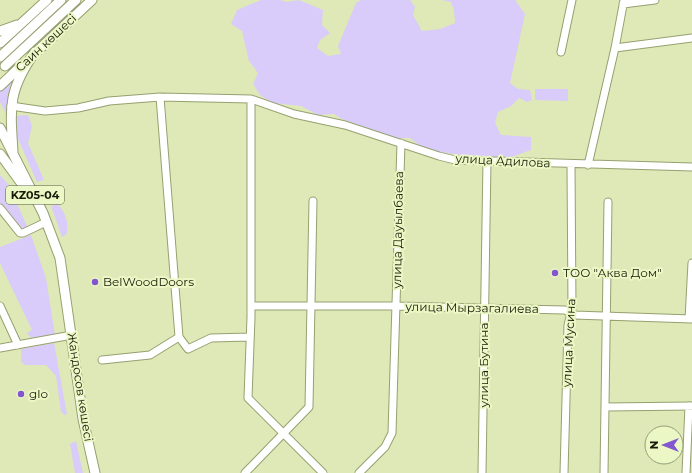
<svg xmlns="http://www.w3.org/2000/svg" width="692" height="473" viewBox="0 0 692 473" font-family="Montserrat,sans-serif">
	<style>
		.green { fill: #d9ccfa }
		.lines { fill: none; stroke-linecap: round; stroke-linejoin: round }
		.minor-casing { stroke: #96a070; stroke-width: 9 }
		.major-casing { stroke: #96a070; stroke-width: 11 }
		.minor { stroke: #fff; stroke-width: 7 }
		.major { stroke: #fff; stroke-width: 9 }
		.poi-dot { fill: #8355ce; stroke: #ebf7c4; stroke-width: 1.5 }
		.labels { text-anchor: middle; stroke-width: 4; stroke-linejoin: round; paint-order: stroke }
		.shield { fill: #ebf7c4; stroke: #575c40; stroke-width: 1 }
		.shield-label { font-size: 11px; font-weight: bold; fill: #171a08 }
		.street-label { font-size: 12px; fill: #171a08; stroke: #ebf7c4 }
		.poi-label { font-size: 12px; fill: #171a08; stroke: #ebf7c4; text-anchor: start }
	</style>
	<rect width="100%" height="100%" fill="#dee9b7"/>
	<path class="green" d="M 261,0 L 281,0 L 286,2 L 299,0 L 323,10 L 322,25 L 330,33 L 320,40 L 317,48 L 328,56 L 341,54 L 338,46 L 356,3 L 361,0 L 410,0 L 415,7 L 413,15 L 422,31 L 440,29 L 455,23 L 454,10 L 451,2 L 442,0 L 515,0 L 525,14 L 510,83 L 518,89 L 530,90 L 532,100 L 527,102 L 519,98 L 511,106 L 498,112 L 495,123 L 501,135 L 531,137 L 531,150 L 506,159 L 469,157 L 424,149 L 410,138 L 393,138 L 342,119 L 334,114 L 318,115 L 301,106 L 272,103 L 260,95 L 253,84 L 258,73 L 249,61 L 242,31 L 231,24 L 237,10 Z
		M 14,78 L 10,87 L 7,116 L 0,102 L 0,91 Z
		M 535,89 L 568,89 L 568,101 L 535,100 Z
		M 28,115 L 32,126 L 28,143 L 44,180 L 37,182 L 15,132 L 14,116 Z
		M 0,175 L 8,184 L 28,228 L 21,229 L 0,205 Z
		M 58,204 C 65,212 70,224 66,235 L 62,237 L 51,206 Z
		M 31,235 L 46,278 L 55,335 L 31,338 L 27,333 L 32,330 L 0,263 L 0,247 Z
		M 54,343 L 67,414 L 65,415 L 61,412 L 56,376 L 46,365 L 24,365 L 21,361 L 21,349 Z
		M 76,441 L 83,473 L 75,473 L 70,444 Z"/>
	<g class="lines">
		<g class="minor-casing">
			<path id="minor" d="M 623,4 L 655,0
				M 615,48 L 692,38
				M 561,52 L 572,0
				M 160,97 L 179,337 L 188,349 L 211,338 L 250,337
				M 251,99 L 251,317 L 248,398 L 323,473
				M 11,106 L 45,111 L 78,108 L 109,101 L 160,97 L 251,99 L 294,114 L 345,125 L 439,156 L 455,160 L 692,167
				M 588,165 L 615,48 L 624,0
				M 0,208 L 20,233 L 23,233 L 42,224
				M 0,306 L 18,345
				M 251,306 L 397,306 L 565,310 L 574,315 L 692,319
				M 689,319 L 692,263
				M 0,348 L 72,335
				M 102,360 L 150,355 L 179,337
				M 605,407 L 692,406
				M 245,473 L 309,407 L 313,201
				M 359,473 L 385,447 L 392,433 L 401,143
				M 482,473 L 487,161
				M 564,473 L 568,325 L 572,309 L 571,165
				M 604,473 L 608,202
				M 686,473 L 689,406"/>
		</g>
		<g class="major-casing">
			<path id="major" d="M 0,31 L 17,25
				M 0,43 L 47,0
				M 32,56 L 92,0
				M 0,57 L 61,0
				M 5,66 L 76,0
				M 0,86 L 22,65
				M 0,128 L 43,213 L 60,258 L 83,419 L 95,473
				M 13,151 C 10,107 8,90 35,52
				M 0,154 L 25,188"/>
		</g>
		<use href="#minor" class="minor"/>
		<use href="#major" class="major"/>
	</g>
	<g class="poi-dot">
		<circle cx="555" cy="273" r="4"/>
		<circle cx="95" cy="282" r="4"/>
		<circle cx="21" cy="394" r="4"/>
	</g>
	<g class="labels">
		<rect class="shield" x="6" y="186" width="58" height="18" rx="3"/>
		<g class="shield-label">
			<text x="35" y="199">KZ05-04</text>
		</g>
		<g class="street-label">
			<text transform="translate(46 43) rotate(-43)" y="4">Саин көшесі</text>
			<text transform="translate(503 161) rotate(3)" y="4">улица Адилова</text>
			<text transform="translate(398 230) rotate(-89)" y="4">улица Дауылбаева</text>
			<text transform="translate(472 308) rotate(1)" y="4">улица Мырзагалиева</text>
			<text transform="translate(569 343) rotate(-87)" y="4">улица Мусина</text>
			<text transform="translate(484 365) rotate(-90)" y="4">улица Бутина</text>
			<text transform="translate(80 387) rotate(81)" y="4">Жандосов көшесі</text>
		</g>
		<g class="poi-label">
			<text x="563" y="277">ТОО "Аква Дом"</text>
			<text x="103" y="286">BelWoodDoors</text>
			<text x="29" y="398">glo</text>
		</g>
	</g>
	<g transform="translate(664 445) rotate(270)"><circle r="19" fill="#ebf7c4" stroke="#969f79"/>
	<path d="M0-3L7 15L0 10L-7 15Z" fill="#8355ce"/>
	<text y="-6" font-size="11" font-weight="bold" text-anchor="middle" fill="#171a08">N</text>
	</g>
</svg>
